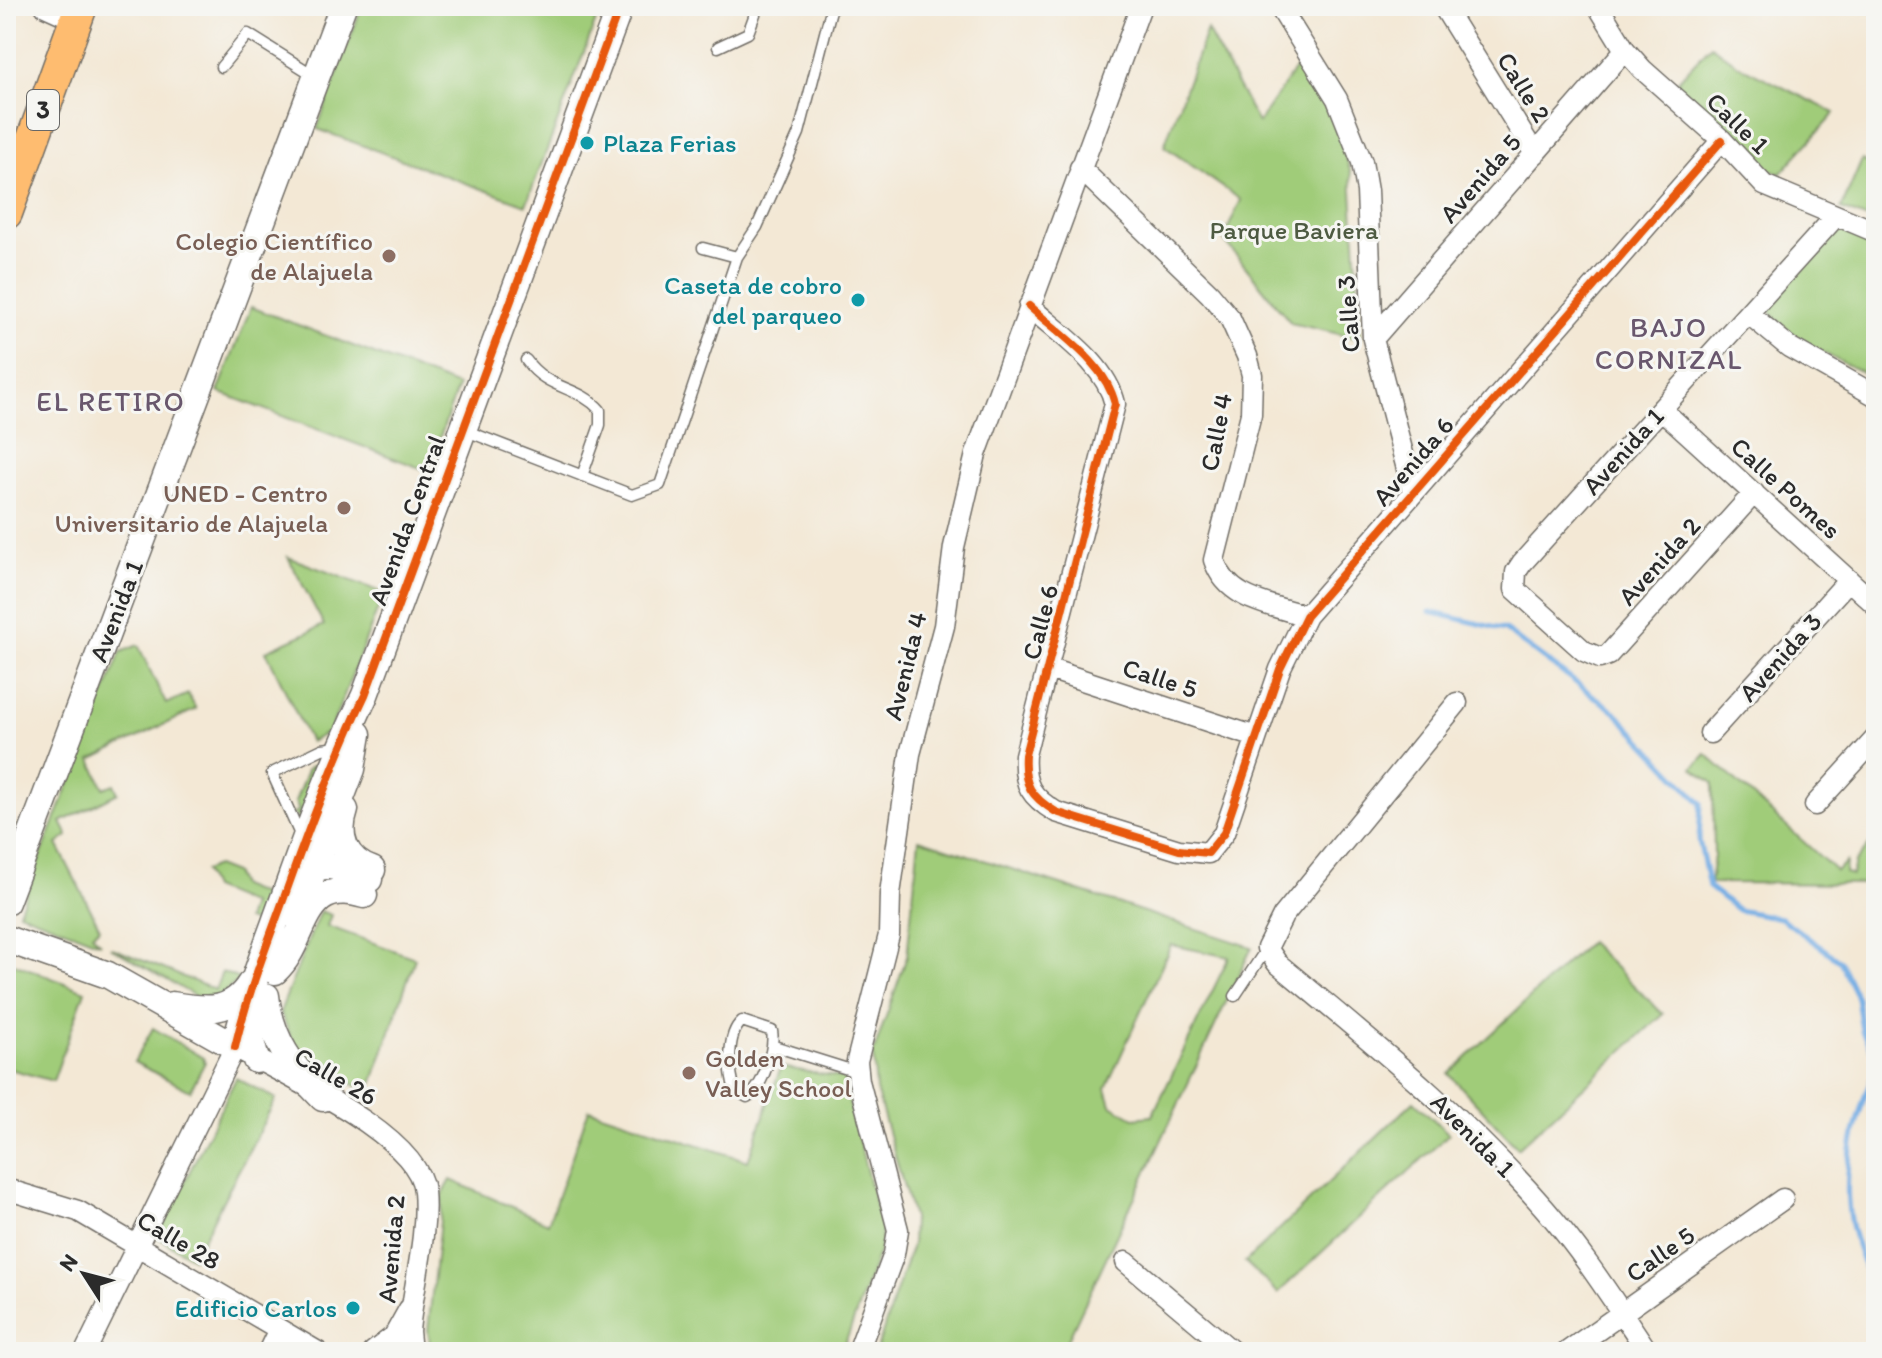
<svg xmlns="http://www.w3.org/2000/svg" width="1882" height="1358" viewBox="0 0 1882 1358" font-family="Itim,sans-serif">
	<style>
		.green { fill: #a0cc79; stroke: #667c52; stroke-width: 2; fill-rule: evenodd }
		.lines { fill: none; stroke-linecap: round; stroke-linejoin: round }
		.stream { stroke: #74ade4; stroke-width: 5 }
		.service-casing { stroke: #716d66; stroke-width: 13 }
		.minor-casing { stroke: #716d66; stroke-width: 23 }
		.tertiary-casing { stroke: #716d66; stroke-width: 29 }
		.primary-casing { stroke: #716d66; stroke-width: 35 }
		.service { stroke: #fff; stroke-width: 10 }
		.minor { stroke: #fff; stroke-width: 20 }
		.tertiary { stroke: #fff; stroke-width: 26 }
		.primary { stroke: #febc70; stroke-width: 32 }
		.cycleway-casing { stroke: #f6f6f2; stroke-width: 13 }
		.cycleway { stroke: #e8590c; stroke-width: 8 }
		.culture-dot { fill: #0f9aa8; stroke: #f6f6f2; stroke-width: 3 }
		.education-dot { fill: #8d6e63; stroke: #f6f6f2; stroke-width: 3 }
		.labels { text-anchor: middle; stroke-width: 6; stroke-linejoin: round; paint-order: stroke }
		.shield { fill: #f6f6f2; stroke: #686867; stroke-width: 2 }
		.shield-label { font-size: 24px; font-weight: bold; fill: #2b2b2b }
		.street-label { font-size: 26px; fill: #2b2b2b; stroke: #f6f6f2 }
		.culture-label { font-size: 26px; fill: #0d838f; stroke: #f6f6f2; text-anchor: end }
		.park-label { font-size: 26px; fill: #4e5b42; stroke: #f6f6f2 }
		.education-label { font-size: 26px; fill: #785e54; stroke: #f6f6f2; text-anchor: end }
		.neighbourhood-label { font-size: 28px; letter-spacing: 2px; fill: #69576d; stroke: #f6f6f2 }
	</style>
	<rect width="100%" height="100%" fill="#f6f6f2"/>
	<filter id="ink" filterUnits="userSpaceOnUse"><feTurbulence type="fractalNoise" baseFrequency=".0125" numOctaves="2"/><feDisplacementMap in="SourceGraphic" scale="16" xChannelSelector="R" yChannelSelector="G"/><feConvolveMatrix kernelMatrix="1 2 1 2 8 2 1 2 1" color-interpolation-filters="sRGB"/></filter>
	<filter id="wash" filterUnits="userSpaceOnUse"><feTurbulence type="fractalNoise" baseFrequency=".006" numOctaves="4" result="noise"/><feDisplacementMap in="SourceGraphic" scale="32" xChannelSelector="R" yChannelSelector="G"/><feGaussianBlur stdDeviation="1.8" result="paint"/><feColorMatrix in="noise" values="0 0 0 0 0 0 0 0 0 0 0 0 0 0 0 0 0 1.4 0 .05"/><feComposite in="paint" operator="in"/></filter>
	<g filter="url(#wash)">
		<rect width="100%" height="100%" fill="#f3e8d5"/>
		<path class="green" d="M 362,6 L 599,6 L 600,10 L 526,205 L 317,129 Z
			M 1207,30 L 1258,123 L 1299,63 L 1336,123 L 1351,174 L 1361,339 L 1291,323 L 1223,239 L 1241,200 L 1164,146 Z
			M 1711,45 L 1738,65 L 1835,113 L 1780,174 L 1769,170 L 1675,84 Z
			M 1862,160 L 1876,168 L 1876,222 L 1841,209 Z
			M 1836,223 L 1876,240 L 1876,379 C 1847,364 1778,336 1768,305 Z
			M 251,307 L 458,386 L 428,471 L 218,392 Z
			M 288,557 L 384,593 L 330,731 L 310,742 L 266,651 L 324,625 Z
			M 138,645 L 166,704 L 188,694 L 196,709 L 91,760 L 104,788 L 114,784 L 118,793 L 61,822 L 68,836 L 57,844 L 100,928 L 92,934 L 100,943 L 19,912 L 121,652 Z
			M 1706,754 L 1836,871 L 1846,862 L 1845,873 L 1852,875 L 1855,862 L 1876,837 L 1876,884 L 1710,883 L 1714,856 L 1713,783 L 1693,768 Z
			M 323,762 L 300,822 L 293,813 L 299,811 L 295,802 L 308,768 Z
			M 919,839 L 1252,947 L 1062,1352 L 876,1352 L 912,1245 L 913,1218 L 876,1090 L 873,1054 L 907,956 ZM 1171,945 L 1229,957 L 1152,1116 L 1134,1118 L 1111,1105 L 1106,1088 Z
			M 216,866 L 234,873 L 240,886 L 270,898 L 260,925 L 246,920 L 251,904 L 212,888 L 204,871 Z
			M 320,911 L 331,915 L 327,926 L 415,958 L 369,1093 L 298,1053 L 280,1012 Z
			M 1589,942 L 1663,1014 L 1518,1148 L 1449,1074 Z
			M 110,947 L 215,990 L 222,972 L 240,979 L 217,998 L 200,999 Z
			M 6,960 L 85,991 L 53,1081 L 6,1068 Z
			M 153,1028 L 203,1058 L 205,1062 L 190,1091 L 134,1062 Z
			M 781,1067 L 843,1078 L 882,1231 L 880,1248 L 842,1352 L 431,1352 L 428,1330 L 443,1194 L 451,1180 L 548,1223 L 589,1109 L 748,1161 Z
			M 236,1078 L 276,1099 L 193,1258 L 157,1237 Z
			M 1414,1101 L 1449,1134 L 1278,1293 L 1245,1262 Z"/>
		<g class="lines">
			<path class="stream" d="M 1430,612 L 1505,630 L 1614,711 L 1701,803 L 1699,840 L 1709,887 L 1738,910 L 1781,918 L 1840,961 L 1857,998 L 1862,1031 L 1876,1059
				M 1876,1067 C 1855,1117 1839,1175 1852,1229 C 1859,1257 1872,1282 1876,1311"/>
		</g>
	</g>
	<g filter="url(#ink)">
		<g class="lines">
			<g class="service-casing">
				<path id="service" d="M 718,47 L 748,33 L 758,6
					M 221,67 L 248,34 L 315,76
					M 703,248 L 737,257
					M 526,360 C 548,391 578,385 600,410 L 600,425 L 582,476
					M 464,430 L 632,495 L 660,485 L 737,257 L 757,227 L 799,133 L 832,6
					M 302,839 L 272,773 L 322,749 L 338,747
					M 1235,996 L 1267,948
					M 742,1021 L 772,1031 C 775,1047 763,1089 747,1097 L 735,1090 C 729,1071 726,1035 742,1021 Z
					M 774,1046 L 857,1072"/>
			</g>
			<g class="minor-casing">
				<path id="minor" d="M 45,6 L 76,20
					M 1279,6 L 1337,99 L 1362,162 L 1367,191 L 1373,339 L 1413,492
					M 1443,6 L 1535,154
					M 1598,6 L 1625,50 L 1642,69 L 1722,140 L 1764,185 L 1876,232
					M 1080,168 L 1210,294 L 1230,318 L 1247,356 L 1252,375 L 1251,414 L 1214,560 C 1227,600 1269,604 1306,616
					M 1029,306 C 1058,333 1106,363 1115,404 L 1025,755 C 1023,785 1031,797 1056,812 L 1179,850 L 1208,853 L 1224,833 L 1280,669 L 1306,616 L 1722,140
					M 1749,314 L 1789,347 L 1876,396
					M 1373,339 L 1625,50
					M 1661,409 L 1876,605
					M 1754,493 L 1608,655 L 1600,658 L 1584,651 L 1515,589 L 1516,572 L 1522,563 L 1835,217
					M 1049,669 L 1256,737
					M 1457,703 L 1283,916 L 1267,948 L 1277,963 C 1371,1041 1465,1117 1545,1209 C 1584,1254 1615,1303 1648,1352
					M 1710,733 L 1849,580
					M 1815,805 L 1876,738
					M 6,1189 L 78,1211 L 318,1352
					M 1126,1262 L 1233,1352
					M 85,1352 L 235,1047 C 281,1074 419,1135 424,1191 C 428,1236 413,1286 409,1331 L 411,1352
					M 268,1352 L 279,1329
					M 373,1352 L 394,1336 L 409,1309
					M 858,1352 L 894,1254 L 898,1230 L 859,1081 L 857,1061 L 889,935 L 890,894 L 910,754 L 944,626 L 954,547 L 976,454 L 1141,6
					M 1567,1352 L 1783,1199"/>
			</g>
			<g class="tertiary-casing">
				<path id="tertiary" d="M 345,810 C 336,836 344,860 372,870
					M 303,875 C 325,857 344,870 369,879
					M 6,902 L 343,6
					M 296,916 L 352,769 L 358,734
					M 6,939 L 108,975 L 235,1047
					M 275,971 C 308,942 300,875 364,895
					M 266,996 C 271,1041 292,1067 323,1098
					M 172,1005 C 203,1010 231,1015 250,984
					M 251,1017 L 250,1038 L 256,1060
					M 235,1047 C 247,995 267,945 285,895 C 309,827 334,760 365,695 L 620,6"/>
			</g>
			<g class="primary-casing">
				<path id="primary" d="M 6,213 L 81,6"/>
			</g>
			<use href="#service" class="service"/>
			<use href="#minor" class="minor"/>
			<use href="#tertiary" class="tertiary"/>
			<use href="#primary" class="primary"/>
			<g class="cycleway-casing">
				<path id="cycleway" d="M 1029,306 C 1058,333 1106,363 1115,404 L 1025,755 C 1023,785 1031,797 1056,812 L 1179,850 L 1208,853 L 1224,833 L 1280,669 L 1306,616 L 1722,140
					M 235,1047 C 247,995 267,945 285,895 C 309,827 334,760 365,695 L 620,6"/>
			</g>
			<use href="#cycleway" class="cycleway"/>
		</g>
	</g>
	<g class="culture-dot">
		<circle cx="587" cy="143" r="8"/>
		<circle cx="858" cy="300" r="8"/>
		<circle cx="353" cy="1308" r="8"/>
	</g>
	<g class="education-dot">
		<circle cx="389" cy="256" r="8"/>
		<circle cx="344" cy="508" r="8"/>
		<circle cx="689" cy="1073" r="8"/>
	</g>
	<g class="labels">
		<rect class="shield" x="27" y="90" width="32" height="40" rx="6"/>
		<g class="shield-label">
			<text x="43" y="118">3</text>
		</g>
		<g class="street-label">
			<text transform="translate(1524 87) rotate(58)" y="9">Calle 2</text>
			<text transform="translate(1738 123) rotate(44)" y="9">Calle 1</text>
			<text transform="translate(1480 178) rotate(-49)" y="9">Avenida 5</text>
			<text transform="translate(1348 314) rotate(-94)" y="9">Calle 3</text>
			<text transform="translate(1216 432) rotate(-79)" y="9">Calle 4</text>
			<text transform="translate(1623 451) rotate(-48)" y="9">Avenida 1</text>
			<text transform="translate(1413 461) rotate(-49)" y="9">Avenida 6</text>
			<text transform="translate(1786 488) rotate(42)" y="9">Calle Pomes</text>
			<text transform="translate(407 520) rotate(-70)" y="9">Avenida Central</text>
			<text transform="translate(1659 561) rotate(-48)" y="9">Avenida 2</text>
			<text transform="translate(116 611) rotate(-69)" y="9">Avenida 1</text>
			<text transform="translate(1040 622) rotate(-75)" y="9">Calle 6</text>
			<text transform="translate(1780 657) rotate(-48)" y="9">Avenida 3</text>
			<text transform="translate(905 666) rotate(-76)" y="9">Avenida 4</text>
			<text transform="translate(1160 678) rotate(18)" y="9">Calle 5</text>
			<text transform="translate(336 1076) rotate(30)" y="9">Calle 26</text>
			<text transform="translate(1473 1135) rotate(45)" y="9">Avenida 1</text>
			<text transform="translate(179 1240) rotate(30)" y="9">Calle 28</text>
			<text transform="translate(391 1249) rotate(-85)" y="9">Avenida 2</text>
			<text transform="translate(1660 1254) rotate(-35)" y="9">Calle 5</text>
		</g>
		<g class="culture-label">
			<text x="603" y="152" text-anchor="start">Plaza Ferias</text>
			<text x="842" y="294">Caseta de cobro<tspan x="842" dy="30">del parqueo</tspan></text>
			<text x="337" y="1317">Edificio Carlos</text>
		</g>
		<g class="park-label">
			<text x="1294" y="239">Parque Baviera</text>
		</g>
		<g class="education-label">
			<text x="373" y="250">Colegio Científico<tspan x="373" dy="30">de Alajuela</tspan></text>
			<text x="328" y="502">UNED - Centro<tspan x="328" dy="30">Universitario de Alajuela</tspan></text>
			<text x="705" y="1067" text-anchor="start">Golden<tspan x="705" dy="30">Valley School</tspan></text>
		</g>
		<g class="neighbourhood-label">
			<text x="1669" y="337">BAJO<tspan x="1669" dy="32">CORNIZAL</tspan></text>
			<text x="111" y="411">EL RETIRO</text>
		</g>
	</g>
	<rect width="1882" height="1358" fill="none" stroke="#f6f6f2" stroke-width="32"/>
	<g transform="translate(84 1274) rotate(306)" stroke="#f6f6f2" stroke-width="6" paint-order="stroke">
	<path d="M0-6L14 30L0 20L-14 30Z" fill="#2b2b2b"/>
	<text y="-12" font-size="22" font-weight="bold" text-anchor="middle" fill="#2b2b2b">N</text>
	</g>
</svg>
